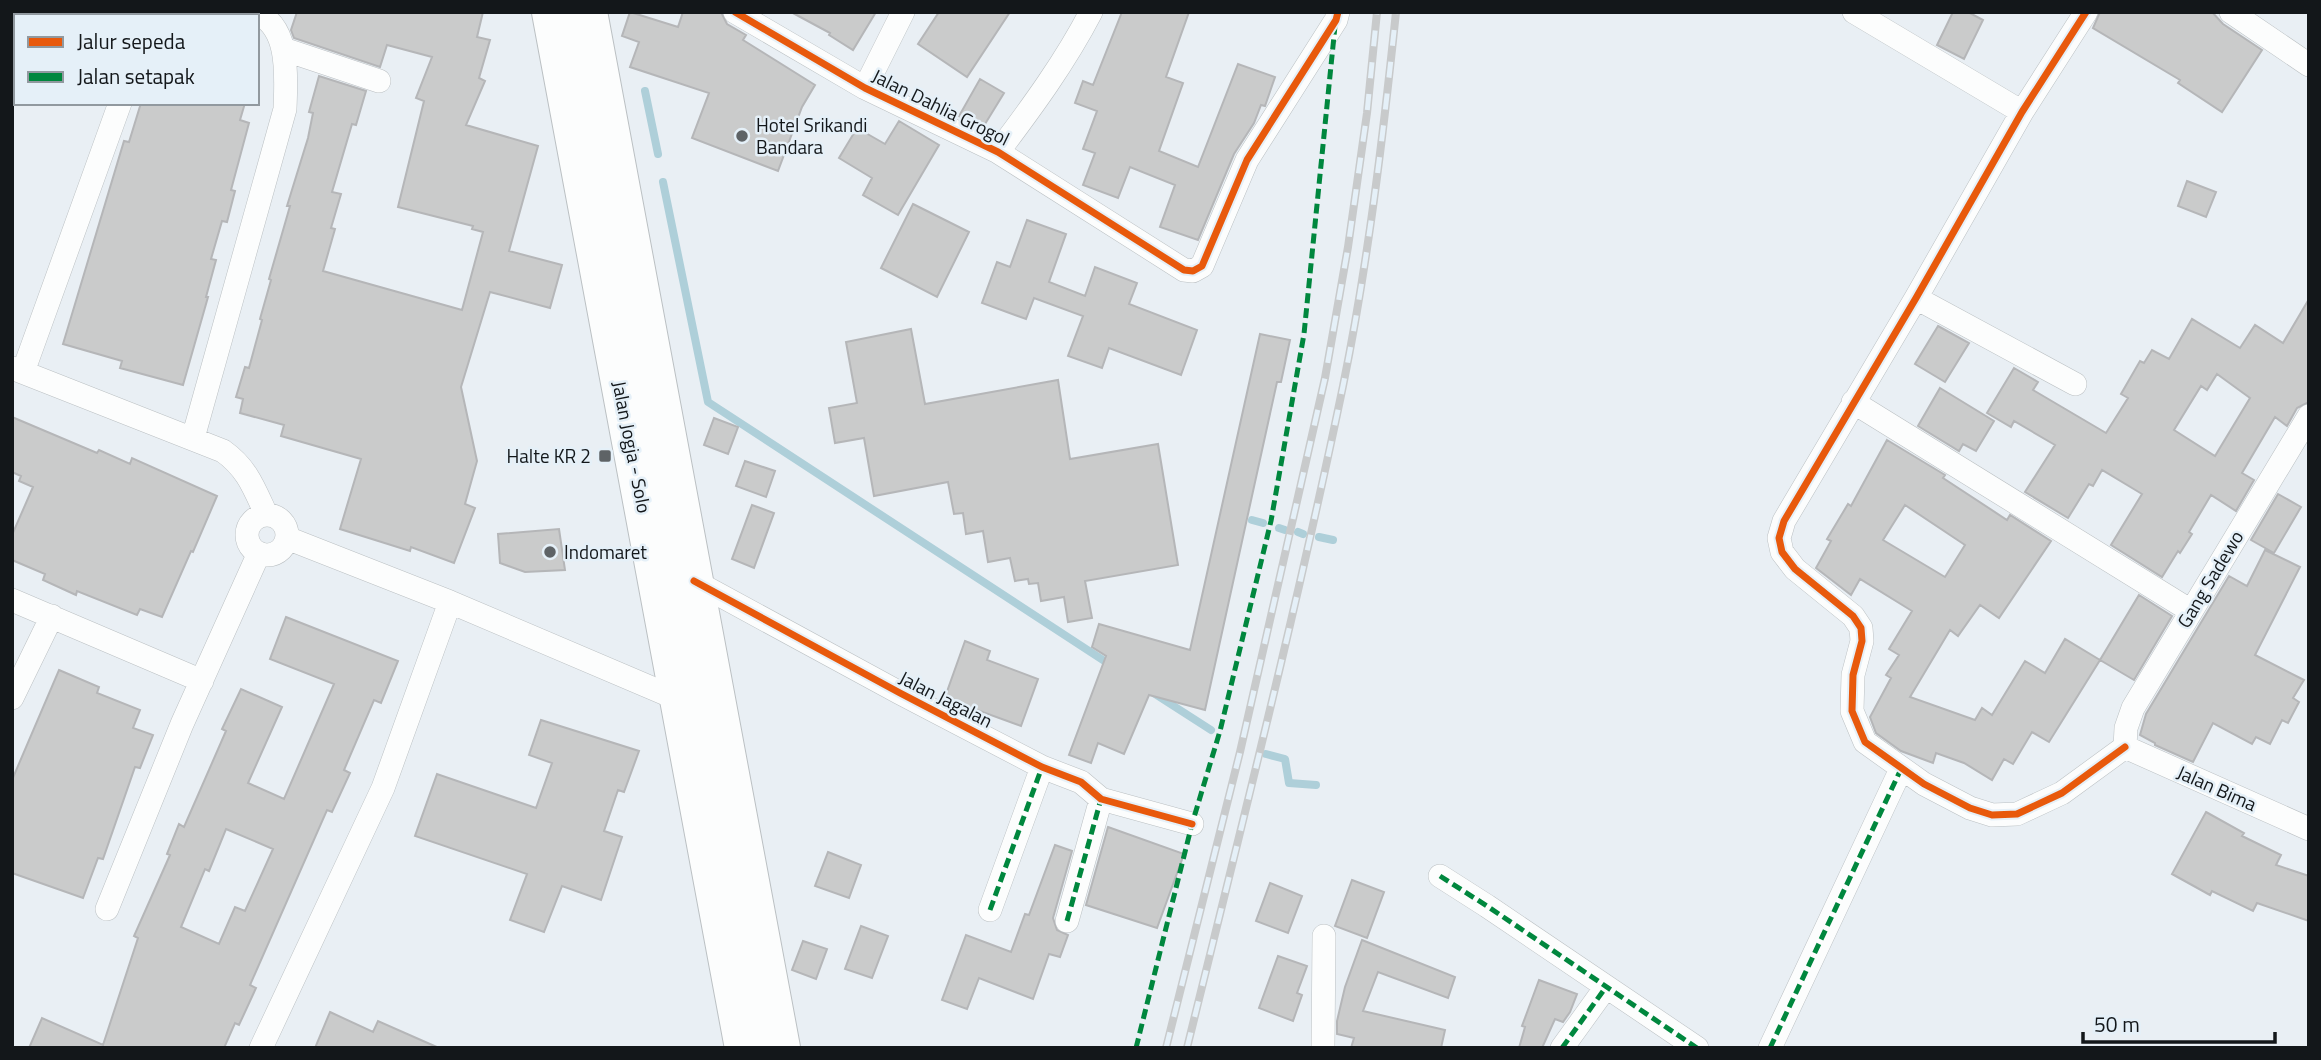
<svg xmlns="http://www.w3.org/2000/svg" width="2321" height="1060" viewBox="0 0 2321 1060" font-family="'Titillium Web',sans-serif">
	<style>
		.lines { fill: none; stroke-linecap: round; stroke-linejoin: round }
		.stream { stroke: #aecfd9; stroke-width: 8 }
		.building { fill: #cacbcb; stroke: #b5b6b8; stroke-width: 2; fill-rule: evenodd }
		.minor-casing { stroke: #bbc0c3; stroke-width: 24 }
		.trunk-casing { stroke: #bbc0c3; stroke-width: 40 }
		.minor { stroke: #fcfdfd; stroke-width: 23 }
		.trunk { stroke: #fcfdfd; stroke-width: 38 }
		.rail-casing { stroke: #c8cacb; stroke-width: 8 }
		.rail { stroke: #e5f0f8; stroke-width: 5; stroke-dasharray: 16; stroke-linecap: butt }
		.quiet { stroke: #00873e; stroke-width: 5; stroke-dasharray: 10 5; stroke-linecap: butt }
		.cycleway-casing { stroke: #e5f0f8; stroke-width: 11 }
		.cycleway { stroke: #e8590c; stroke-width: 7 }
		.poi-dot { fill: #5e6366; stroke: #e5f0f8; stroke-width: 2.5 }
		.labels { text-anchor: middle; stroke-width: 5; stroke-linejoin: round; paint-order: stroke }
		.street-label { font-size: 19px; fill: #13171a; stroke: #e5f0f8 }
		.poi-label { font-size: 19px; fill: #13171a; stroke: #e5f0f8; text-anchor: start }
	</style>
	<rect width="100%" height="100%" fill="#e9eff4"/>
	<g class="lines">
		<path class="stream" d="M 645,91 L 658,154
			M 663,182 L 708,402 L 1112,666
			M 1252,520 L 1263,523
			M 1279,528 L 1285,530
			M 1298,532 L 1303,534
			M 1319,537 L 1333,540
			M 1155,694 L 1211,730
			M 1266,754 L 1285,759 L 1289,783 L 1316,785"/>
	</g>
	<path class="building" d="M 297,12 L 483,12 L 477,37 L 490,40 L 479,78 L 485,81 L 466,125 L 538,146 L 509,251 L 562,265 L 550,308 L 490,292 L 461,387 L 477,461 L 465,504 L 475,508 L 454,563 L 411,547 L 410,551 L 340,529 L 361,459 L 281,436 L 284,425 L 240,413 L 243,399 L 236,397 L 245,367 L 249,368 L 262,320 L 260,319 L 271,280 L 269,279 L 290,206 L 287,206 L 308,138 L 313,113 L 309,112 L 319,76 L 366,91 L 356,125 L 352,124 L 332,192 L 341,194 L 331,228 L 335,229 L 323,271 L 462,310 L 483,232 L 472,229 L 473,226 L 398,207 L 424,101 L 416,98 L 432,57 L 387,45 L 380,67 L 294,38 L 291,30 Z
		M 630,12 L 678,27 L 683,12 L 721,12 L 727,24 L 746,35 L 743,40 L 815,85 L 802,107 L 778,171 L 692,138 L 709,93 L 630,67 L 639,42 L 622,36 Z
		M 791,12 L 876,12 L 853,50 L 829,35 L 830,33 Z
		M 939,12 L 1010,12 L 967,77 L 918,44 Z
		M 1122,12 L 1189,12 L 1166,77 L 1183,83 L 1159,151 L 1198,167 L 1238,64 L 1275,77 L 1265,106 L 1261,105 L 1254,123 L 1234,154 L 1198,240 L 1160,227 L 1175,185 L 1130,167 L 1118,198 L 1083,185 L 1095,153 L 1083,149 L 1097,111 L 1075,103 L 1083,81 L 1093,85 Z
		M 1953,12 L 1968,12 L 1983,20 L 1964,59 L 1937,45 Z
		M 2100,12 L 2212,12 L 2223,24 L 2262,50 L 2222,112 L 2178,83 L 2180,80 L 2093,28 Z
		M 980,79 L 1004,93 L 982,129 L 959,116 Z
		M 141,103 L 245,103 L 240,120 L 249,123 L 231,190 L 235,191 L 227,222 L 222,221 L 211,259 L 216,260 L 206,297 L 208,297 L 183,385 L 120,368 L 122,361 L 63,344 L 124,141 L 129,142 Z
		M 899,121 L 939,145 L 898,215 L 863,195 L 872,178 L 839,158 L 857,128 L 885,144 Z
		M 2187,181 L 2216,192 L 2206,217 L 2178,206 Z
		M 913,204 L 969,232 L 937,297 L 881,268 Z
		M 1027,220 L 1066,234 L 1049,282 L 1085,296 L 1095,267 L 1137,283 L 1129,304 L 1197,330 L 1181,375 L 1109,348 L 1102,368 L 1068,356 L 1083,316 L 1034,298 L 1026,319 L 982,303 L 997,262 L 1010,267 Z
		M 2309,299 L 2309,402 L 2297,408 L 2287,426 L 2275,417 L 2242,473 L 2254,480 L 2236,511 L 2211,495 L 2189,532 L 2192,534 L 2180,553 L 2178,551 L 2162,577 L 2111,545 L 2142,494 L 2102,470 L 2093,486 L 2089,484 L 2068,518 L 2025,492 L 2055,445 L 2014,421 L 2011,427 L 1987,413 L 2014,368 L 2038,382 L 2033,390 L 2106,433 L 2128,398 L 2121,394 L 2140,361 L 2144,363 L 2152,350 L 2169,359 L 2192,319 L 2240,348 L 2255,325 L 2283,343 ZM 2217,374 L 2250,398 L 2215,456 L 2174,430 L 2201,386 L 2207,390 Z
		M 1938,326 L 1969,343 L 1945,382 L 1915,364 Z
		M 911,329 L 925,404 L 1058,380 L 1070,459 L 1158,444 L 1178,565 L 1085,581 L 1092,618 L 1068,622 L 1064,597 L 1041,601 L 1038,583 L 1029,584 L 1028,579 L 1015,581 L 1010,558 L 988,562 L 983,531 L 966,534 L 963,513 L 954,514 L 948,482 L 874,496 L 864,438 L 835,443 L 829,408 L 857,403 L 846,342 Z
		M 1260,334 L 1290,340 L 1281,382 L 1277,382 L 1205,710 L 1149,695 L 1124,754 L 1098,743 L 1091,763 L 1069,755 L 1106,656 L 1092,647 L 1099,624 L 1190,650 Z
		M 1940,388 L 1994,421 L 1976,451 L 1963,444 L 1959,451 L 1918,426 Z
		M 12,417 L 97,453 L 99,450 L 130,464 L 132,458 L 217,496 L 193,552 L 191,551 L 162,617 L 140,609 L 137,615 L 77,591 L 76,595 L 43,580 L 45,574 L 12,560 L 12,535 L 33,487 L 19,481 L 21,476 L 12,472 Z
		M 714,418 L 738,427 L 728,454 L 704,445 Z
		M 1887,440 L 1945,475 L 1943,478 L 2007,520 L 2010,515 L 2051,541 L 1999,618 L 1980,605 L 1958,636 L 1950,630 L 1910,697 L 1975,720 L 1982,708 L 1992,715 L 2025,661 L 2045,673 L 2065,639 L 2100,660 L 2049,742 L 2032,732 L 2013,764 L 2004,759 L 1992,780 L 1964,763 L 1936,753 L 1933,763 L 1901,751 L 1876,733 L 1870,717 L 1891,678 L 1886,675 L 1899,655 L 1889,649 L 1912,611 L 1860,579 L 1851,595 L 1816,568 L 1831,541 L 1827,539 L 1848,504 L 1851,506 ZM 1905,505 L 1965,545 L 1945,577 L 1883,540 Z
		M 745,461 L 775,471 L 766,497 L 736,486 Z
		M 2278,494 L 2301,507 L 2274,553 L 2251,540 Z
		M 752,505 L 774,513 L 754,568 L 732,559 Z
		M 559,529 L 565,570 L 525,572 L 500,563 L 498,534 Z
		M 2265,550 L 2300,567 L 2255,655 L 2304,680 L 2293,698 L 2299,702 L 2288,723 L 2282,720 L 2270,744 L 2256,737 L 2252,744 L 2213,723 L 2193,762 L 2155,745 L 2155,743 L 2140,735 L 2146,714 L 2229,576 L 2247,586 Z
		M 2139,595 L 2172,616 L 2134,680 L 2100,660 Z
		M 286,617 L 398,661 L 381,703 L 374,700 L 344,770 L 350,773 L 332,812 L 327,810 L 250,985 L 256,988 L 239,1025 L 235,1023 L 224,1048 L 29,1048 L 42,1018 L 103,1045 L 138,938 L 134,936 L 170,855 L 167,854 L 179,824 L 184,827 L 226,731 L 222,729 L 241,689 L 282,707 L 248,783 L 284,799 L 334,684 L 270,659 ZM 226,829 L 273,849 L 245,911 L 235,907 L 219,944 L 181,927 L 205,869 L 209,871 Z
		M 965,641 L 990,651 L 987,660 L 1038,679 L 1021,726 L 969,707 L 968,712 L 944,700 Z
		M 59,670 L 99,687 L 97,693 L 140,710 L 133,728 L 153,735 L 140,768 L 135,767 L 103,859 L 98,858 L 83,898 L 12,873 L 12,780 Z
		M 541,720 L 639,751 L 624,792 L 618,790 L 604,831 L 622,837 L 601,900 L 562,886 L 544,932 L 510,920 L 527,874 L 415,836 L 437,774 L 536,808 L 552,763 L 529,755 Z
		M 2206,812 L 2244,833 L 2242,836 L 2281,855 L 2276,865 L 2309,876 L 2309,921 L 2257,903 L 2253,911 L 2212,891 L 2210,895 L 2172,874 Z
		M 1108,827 L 1184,854 L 1157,928 L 1086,905 Z
		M 1055,845 L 1072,851 L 1053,918 L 1057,930 L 1068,935 L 1060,957 L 1049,954 L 1033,999 L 979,978 L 967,1009 L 942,1000 L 966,935 L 1011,952 L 1025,914 L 1029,915 Z
		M 828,852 L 861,865 L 849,898 L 815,886 Z
		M 1352,880 L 1384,892 L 1367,938 L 1335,926 Z
		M 1270,883 L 1302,896 L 1288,933 L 1256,921 Z
		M 861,926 L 888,936 L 872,978 L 845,969 Z
		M 1362,940 L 1455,977 L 1448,998 L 1378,972 L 1363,1011 L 1445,1030 L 1441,1048 L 1351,1048 L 1354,1038 L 1337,1034 L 1337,1021 L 1345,987 Z
		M 803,941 L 827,949 L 816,979 L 792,970 Z
		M 1278,956 L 1307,966 L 1297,993 L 1302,995 L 1293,1021 L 1259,1008 Z
		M 1539,980 L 1577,994 L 1570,1012 L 1563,1022 L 1555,1019 L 1542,1048 L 1519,1048 L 1525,1027 L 1522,1026 Z
		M 330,1012 L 373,1032 L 378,1021 L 439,1048 L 315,1048 Z"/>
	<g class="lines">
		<g class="minor-casing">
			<path id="minor" d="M 735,12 L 865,88 L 998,152 L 1184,270 L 1193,271 L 1202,266 L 1247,160 L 1336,20 L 1338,12
				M 1854,12 L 2022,112
				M 2086,12 L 2022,112 L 1916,298 L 1784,521 L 1779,538 L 1782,552 L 1795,569 L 1853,616 L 1861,628 L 1862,641 L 1853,675 L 1852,711 L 1865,742 L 1924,784 L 1970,808 L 1992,815 L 2017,814 L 2062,793 L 2125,747
				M 2231,12 L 2309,65
				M 155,16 L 158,12
				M 283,49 L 379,81
				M 865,88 L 903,12
				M 998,152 C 1032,107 1065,62 1091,12
				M 1916,298 L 2075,384
				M 12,368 L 223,451 C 247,468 254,488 266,514
				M 23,372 L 120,103
				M 1853,402 L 2191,611
				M 193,438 L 285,109 C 286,78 291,25 254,12
				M247 535a20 20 0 1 1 40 0a20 20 0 1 1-40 0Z
				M 287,538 L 450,602 L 680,700
				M 694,581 L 900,693 L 1042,767 L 1081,782 L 1101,799 L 1192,824
				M 12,600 L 202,681
				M 12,698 L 52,616
				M 2125,747 L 2126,728 L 2133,708 L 2309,416
				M 2125,747 L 2309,829
				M 1440,876 L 1487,906 L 1697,1048
				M 107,909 L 182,724 L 259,553
				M 990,910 L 1042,767
				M 1067,921 L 1101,799
				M 261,1048 L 383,788 L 450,602
				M 1323,1048 L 1324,936
				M 1562,1048 L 1606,987
				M 1770,1048 L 1901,769"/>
		</g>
		<g class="trunk-casing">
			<path id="trunk" d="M 551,12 L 744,1048
				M 588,12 L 781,1048"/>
		</g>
		<use href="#minor" class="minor"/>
		<use href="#trunk" class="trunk"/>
		<g class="rail-casing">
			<path id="rail" d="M 1166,1048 L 1240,752 L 1325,378 L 1348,247 L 1367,113 L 1377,12
				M 1187,1048 C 1241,828 1297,608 1343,386 C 1368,263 1383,137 1396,12"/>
		</g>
		<use href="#rail" class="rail"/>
		<path class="quiet" d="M 1440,876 L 1487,906 L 1697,1048
			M 990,910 L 1042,767
			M 1067,921 L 1101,799
			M 1136,1048 L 1192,824 L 1220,731 L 1271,521 L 1304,334 L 1335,26
			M 1562,1048 L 1606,987
			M 1770,1048 L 1901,769"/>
		<g class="cycleway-casing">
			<path id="cycleway" d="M 735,12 L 865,88 L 998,152 L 1184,270 L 1193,271 L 1202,266 L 1247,160 L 1336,20 L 1338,12
				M 2086,12 L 2022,112 L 1916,298 L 1784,521 L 1779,538 L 1782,552 L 1795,569 L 1853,616 L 1861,628 L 1862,641 L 1853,675 L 1852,711 L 1865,742 L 1924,784 L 1970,808 L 1992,815 L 2017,814 L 2062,793 L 2125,747
				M 694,581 L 900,693 L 1042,767 L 1081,782 L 1101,799 L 1192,824"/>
		</g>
		<use href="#cycleway" class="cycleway"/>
	</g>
	<g class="poi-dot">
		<circle cx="742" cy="136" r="7"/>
		<rect x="598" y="449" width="14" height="14" rx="3.5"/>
		<circle cx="550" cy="552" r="7"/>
	</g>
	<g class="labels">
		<g class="street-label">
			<text transform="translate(941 107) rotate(26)" y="7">Jalan Dahlia Grogol</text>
			<text transform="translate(632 447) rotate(79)" y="7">Jalan Jogja - Solo</text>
			<text transform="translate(2210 579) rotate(-59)" y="7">Gang Sadewo</text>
			<text transform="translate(946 699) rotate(27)" y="7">Jalan Jagalan</text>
			<text transform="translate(2217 788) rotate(24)" y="7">Jalan Bima</text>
		</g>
		<g class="poi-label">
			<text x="756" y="132">Hotel Srikandi<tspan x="756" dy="22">Bandara</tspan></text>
			<text x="591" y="463" text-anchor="end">Halte KR 2</text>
			<text x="564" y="559">Indomaret</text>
		</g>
	</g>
	<rect width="2321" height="1060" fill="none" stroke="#13171a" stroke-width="28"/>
	<rect x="14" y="14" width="245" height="91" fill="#e5f0f8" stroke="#91999f" stroke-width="2"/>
	<rect x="28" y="37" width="35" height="10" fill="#e8590c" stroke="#91999f" stroke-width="2"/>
	<text x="77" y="49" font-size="21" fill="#13171a">Jalur sepeda</text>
	<rect x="28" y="72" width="35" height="10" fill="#00873e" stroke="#91999f" stroke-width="2"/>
	<text x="77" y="84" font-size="21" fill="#13171a">Jalan setapak</text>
	<path d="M2083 1032v10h192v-10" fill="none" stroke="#13171a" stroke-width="3.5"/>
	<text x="2094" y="1032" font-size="21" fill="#13171a" stroke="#e5f0f8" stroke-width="5" paint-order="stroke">50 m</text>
</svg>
